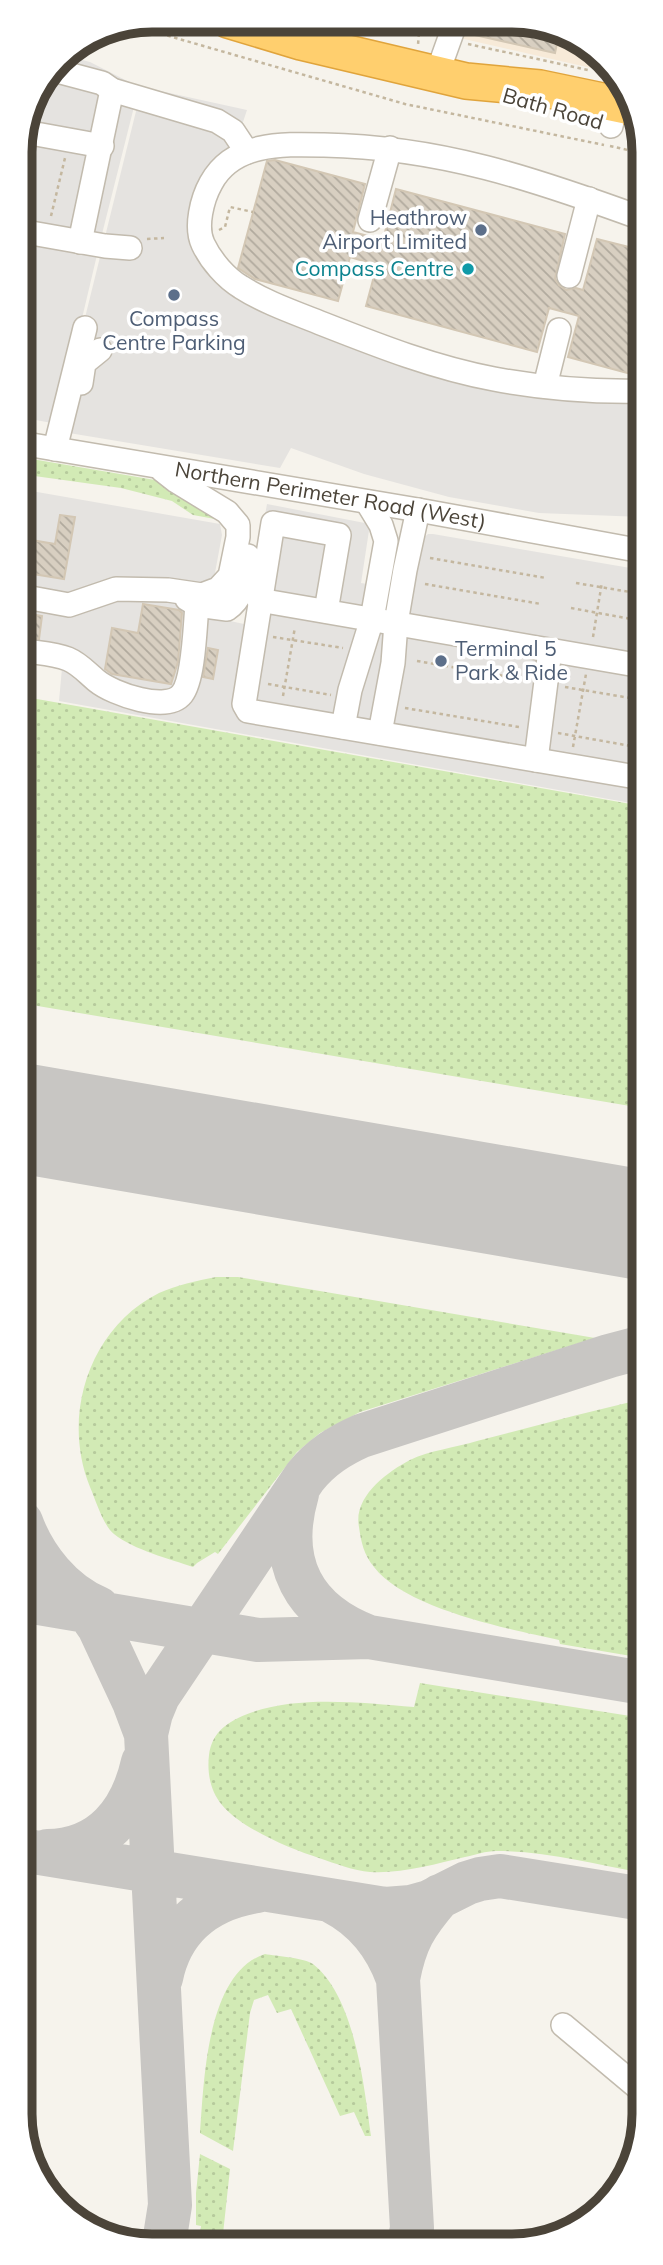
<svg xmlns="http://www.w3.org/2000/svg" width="663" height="2265" viewBox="0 0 663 2265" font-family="Mulish,sans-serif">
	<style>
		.commercial { fill: #f7ead8 }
		.grass { fill: url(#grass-dots) }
		.parking { fill: #e5e3e0 }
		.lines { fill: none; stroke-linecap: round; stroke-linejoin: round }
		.taxiway { stroke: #c8c6c3; stroke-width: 44 }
		.runway { stroke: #c8c6c3; stroke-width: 110 }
		.building { fill: url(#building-back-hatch); stroke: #d3c7b4; stroke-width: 2 }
		.minor-casing { stroke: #c2bbae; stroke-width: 26 }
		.highway-casing { stroke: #e0a43c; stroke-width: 38 }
		.path { stroke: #c4b79f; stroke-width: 2.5; stroke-dasharray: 3.5 3.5; stroke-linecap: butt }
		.minor { stroke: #fff; stroke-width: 23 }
		.highway { stroke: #ffcf6e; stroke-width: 35 }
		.service-dot { fill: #5c6f8a; stroke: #fff; stroke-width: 2.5 }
		.culture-dot { fill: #0f9aa8; stroke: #fff; stroke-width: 2.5 }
		.labels { text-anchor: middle; stroke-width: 7; stroke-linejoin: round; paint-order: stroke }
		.street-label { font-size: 21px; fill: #4b4439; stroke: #fff }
		.service-label { font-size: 21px; fill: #4e5e75; stroke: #fff; text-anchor: end }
		.culture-label { font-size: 21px; fill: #0d838f; stroke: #fff; text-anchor: end }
		.rim { fill: none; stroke: #4b4439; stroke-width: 9 }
	</style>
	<defs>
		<pattern id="grass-dots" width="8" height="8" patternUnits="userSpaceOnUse" patternTransform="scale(1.75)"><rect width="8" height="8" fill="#d2eab5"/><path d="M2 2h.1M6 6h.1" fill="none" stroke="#b6ca9c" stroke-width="1.8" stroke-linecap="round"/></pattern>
		<pattern id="building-back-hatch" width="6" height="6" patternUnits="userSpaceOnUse" patternTransform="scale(1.75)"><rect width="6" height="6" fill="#d8cfc1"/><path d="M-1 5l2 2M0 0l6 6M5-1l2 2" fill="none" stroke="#b1aa9e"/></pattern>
	</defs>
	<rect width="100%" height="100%" fill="#f6f3ec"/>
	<path class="commercial" d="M 444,21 L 538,22 L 605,58 L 613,73 L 438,33 Z"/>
	<path class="grass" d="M 20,457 L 161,481 L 217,516 L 215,519 L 193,515 L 172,501 L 121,488 L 20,474 Z
		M 20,696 L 642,806 L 642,1108 L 20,1003 Z
		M 216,1277 L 238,1277 L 595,1338 L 360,1412 L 320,1433 L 297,1452 L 218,1554 L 215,1552 L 197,1563 L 193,1567 C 170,1559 134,1550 114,1534 C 103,1525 96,1501 90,1487 C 61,1416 89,1328 159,1293 C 177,1285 196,1281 216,1277 Z
		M 643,1399 L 643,1658 L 560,1644 L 559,1640 C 509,1629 406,1609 374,1567 C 364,1555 361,1542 359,1527 C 353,1497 387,1472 410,1460 C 428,1451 457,1447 477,1441 C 532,1427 587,1412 643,1399 Z
		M 420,1683 L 643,1718 L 643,1873 C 595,1864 545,1851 496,1851 C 486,1851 475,1855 465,1857 C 435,1864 401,1874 370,1872 C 354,1871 334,1863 319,1858 C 290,1849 241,1828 222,1805 C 210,1791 207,1772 209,1755 C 212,1731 229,1721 250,1713 C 299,1695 363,1703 414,1707 Z
		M 265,1954 C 276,1956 305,1958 313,1964 C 355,1997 364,2086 371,2136 L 365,2136 L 354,2112 L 340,2116 L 291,2009 L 277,2013 L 268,1995 L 254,2000 L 250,2013 L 233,2151 L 200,2133 C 204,2082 206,1973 265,1954 Z
		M 200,2154 L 230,2169 L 222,2243 L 199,2243 L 201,2226 L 196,2225 L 196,2193 Z"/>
	<path class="parking" d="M 63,55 L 90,62 L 139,87 L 101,238 L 57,424 L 20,417 L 20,143 L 58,58 Z
		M 142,87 L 247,110 L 230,161 L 201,212 L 224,273 L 445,368 L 642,391 L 642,517 L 539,513 L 449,497 L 364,474 L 291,448 L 280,468 L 57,431 Z
		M 20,489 L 220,524 L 222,535 L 207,616 L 244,624 L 235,687 L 267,504 L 370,524 L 361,583 L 411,591 L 420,541 L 428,534 L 433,534 L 642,570 L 642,805 L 59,701 L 62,668 L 20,661 Z"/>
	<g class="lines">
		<path class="taxiway" d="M 21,1140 L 81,1129
			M 297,1494 C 277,1563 303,1612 369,1637
			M 21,1522 C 34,1558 62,1593 98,1608
			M 78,1597 L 99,1627 L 134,1702 L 146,1734 L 170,2205 L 164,2243
			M 21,1600 L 258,1640 L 369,1637 L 643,1683
			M 146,1734 L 151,1713 L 158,1696 L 305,1477 C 321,1457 339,1446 361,1436 L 609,1356 L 643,1347
			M 21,1850 L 385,1909 L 411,1907 L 429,1902 L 467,1883 L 480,1879 L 500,1876 L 643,1899
			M 47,1851 C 102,1851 132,1812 143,1762
			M 333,1902 C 366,1919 386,1945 398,1979 C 405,1941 415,1925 440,1896
			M 161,1978 C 171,1927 207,1899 257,1891
			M 398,1979 L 412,2228 L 409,2243"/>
		<path class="runway" d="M 21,1118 L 642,1225"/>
	</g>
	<path class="building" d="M 470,21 L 538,22 L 559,34 L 555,53 L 466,33 Z
		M 275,160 L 365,184 L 353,232 L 383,240 L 396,189 L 565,234 L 555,279 L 559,285 L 566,290 L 576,288 L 583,290 L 597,239 L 641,250 L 642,377 L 568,357 L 579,316 L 549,308 L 537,352 L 366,306 L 377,265 L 350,257 L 338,301 L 255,279 L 238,268 L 267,161 Z
		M 60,515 L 75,517 L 64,579 L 20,572 L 20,538 L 55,544 Z
		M 143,604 L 179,610 L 182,613 L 178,662 L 171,684 L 112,674 L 105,669 L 112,628 L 138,633 Z
		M 20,612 L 42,616 L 39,639 L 20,636 Z
		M 208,648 L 218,650 L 213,679 L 203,677 Z"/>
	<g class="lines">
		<g class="minor-casing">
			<g id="minor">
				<path d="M 53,70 L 102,83 L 112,90 L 217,121 L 233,131 L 247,152"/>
				<path d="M 437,74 L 456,21"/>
				<path d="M 611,126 L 620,86"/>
				<path d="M 25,132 L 102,146"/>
				<path d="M 641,218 C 534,179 440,147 324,145 C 283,144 233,142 211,183 C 202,199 195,227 203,244 C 211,261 226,278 241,287 C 266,303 296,313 323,324 C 379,346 435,368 494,379 C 542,388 593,392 642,391"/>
				<path d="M 370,220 L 390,148"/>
				<path d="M 20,231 L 105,246 L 130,248"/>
				<path d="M 80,242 L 112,90"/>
				<path d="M 569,276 L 589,199"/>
				<path d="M 81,383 L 84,363 L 100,350"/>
				<path d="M 545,386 L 559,330"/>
				<path id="s1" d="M 20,443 L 418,510 L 642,551"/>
				<path d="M 55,449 L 85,328"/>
				<path d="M 20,596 L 69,605 L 116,589 L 168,590 L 202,595 L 218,589 L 230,576 L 238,537 L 238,525 L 227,512 L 176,481 L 162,470"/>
				<path d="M 187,599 L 197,605 L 227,609 C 246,596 244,577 248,556"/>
				<path d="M 259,600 L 642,666"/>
				<path d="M 326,611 L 339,535 L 273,523 L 244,704 L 248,711 L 642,778"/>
				<path d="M 20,650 C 35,653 53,653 68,659 C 80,664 87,673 97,681 C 113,694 167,713 182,694 C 194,679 195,625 197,605"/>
				<path d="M 343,727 L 350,690 L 372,619 L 386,541 L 381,525 L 367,502"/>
				<path d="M 380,733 L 393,663 L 396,623 L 405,570 L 418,510"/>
				<path d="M 536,760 L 550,650"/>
				<path d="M 563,2025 L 643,2092"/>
			</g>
		</g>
		<g class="highway-casing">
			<path id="highway" d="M 228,20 L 301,42 L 466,81 L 540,88 L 631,107"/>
		</g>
		<path class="path" d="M 373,21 L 431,35
			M 413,21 L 419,32 L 418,45
			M 127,24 L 405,104 L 604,145
			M 468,44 L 588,70
			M 610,146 L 641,153
			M 51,216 L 65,158
			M 219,230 L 225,227 L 230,207 L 253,212
			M 147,239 L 164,238
			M 430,558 L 546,578
			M 576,583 L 642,594
			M 425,584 L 541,604
			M 571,608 L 642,621
			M 273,637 L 343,648
			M 593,637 L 602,582
			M 417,661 L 528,680
			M 268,684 L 331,695
			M 565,687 L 642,700
			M 283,696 L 295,627
			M 405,708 L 519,727
			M 558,733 L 642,748
			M 573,747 L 586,674"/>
		<use href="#minor" class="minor"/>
		<use href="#highway" class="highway"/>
	</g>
	<g class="service-dot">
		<circle cx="481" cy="230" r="7"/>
		<circle cx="174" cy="295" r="7"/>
		<circle cx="441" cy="661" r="7"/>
	</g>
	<circle class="culture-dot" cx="468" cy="269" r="7"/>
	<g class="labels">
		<g class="street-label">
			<text transform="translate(553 109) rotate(16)" y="7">Bath Road</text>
			<text dy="7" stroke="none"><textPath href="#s1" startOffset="315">Northern Perimeter Road (West)</textPath></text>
		</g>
		<g class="service-label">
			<text x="467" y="225">Heathrow<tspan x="467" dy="24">Airport Limited</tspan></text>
			<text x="174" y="326" text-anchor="middle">Compass<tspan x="174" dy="24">Centre Parking</tspan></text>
			<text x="455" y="656" text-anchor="start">Terminal 5<tspan x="455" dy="24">Park &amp; Ride</tspan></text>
		</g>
		<g class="culture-label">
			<text x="454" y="276">Compass Centre</text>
		</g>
	</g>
	<path d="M0 0H663V2265H0ZM152 32H512A120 120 0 0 1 632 152V2114A120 120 0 0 1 512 2234H152A120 120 0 0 1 32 2114V152A120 120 0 0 1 152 32Z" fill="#fff" fill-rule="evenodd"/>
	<path class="rim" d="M152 32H512A120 120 0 0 1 632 152V2114A120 120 0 0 1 512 2234H152A120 120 0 0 1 32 2114V152A120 120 0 0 1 152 32Z"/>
</svg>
